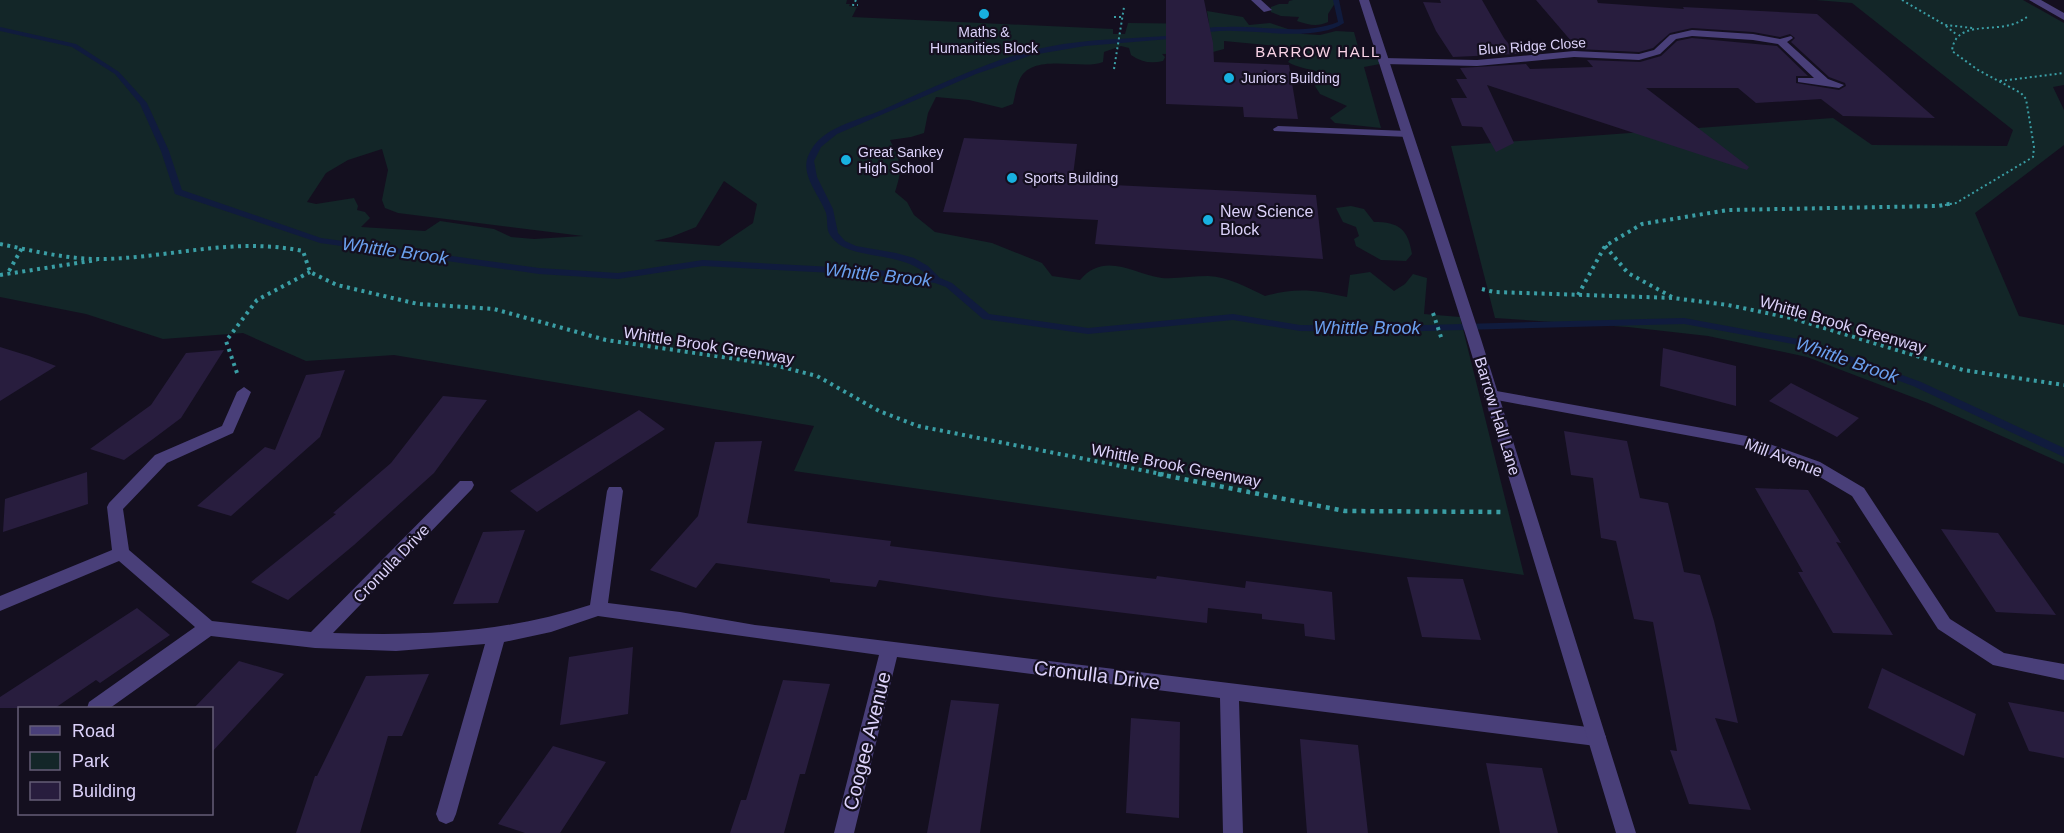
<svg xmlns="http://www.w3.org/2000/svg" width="2064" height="833" viewBox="0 0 2064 833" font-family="Arial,sans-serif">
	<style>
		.green { fill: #132628; fill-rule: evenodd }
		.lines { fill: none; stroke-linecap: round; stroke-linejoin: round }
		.stream { fill: #101b3d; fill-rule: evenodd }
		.building { fill: #281d3e }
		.path-far2 { stroke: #3a9ea5; stroke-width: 2; stroke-dasharray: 2 3; stroke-linecap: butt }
		.path-far1 { stroke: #3a9ea5; stroke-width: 4; stroke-dasharray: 3 4.5; stroke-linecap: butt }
		.path { stroke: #3a9ea5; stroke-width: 4.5; stroke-dasharray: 4 5; stroke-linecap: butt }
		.service { fill: #493f79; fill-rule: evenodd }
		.minor { fill: #493f79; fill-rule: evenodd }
		.tertiary { fill: #493f79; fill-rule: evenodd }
		.poi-dot { fill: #18b1e0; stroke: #140f1f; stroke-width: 2 }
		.labels { text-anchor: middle; stroke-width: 4.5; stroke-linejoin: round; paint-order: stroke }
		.far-poi-label { font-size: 14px; fill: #dcd2fa; stroke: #140f1f; text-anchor: start }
		.far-street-label { font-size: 14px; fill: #dcd2fa; stroke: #140f1f }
		.far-neighbourhood-label { font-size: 15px; letter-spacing: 1.5px; fill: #fad4e7; stroke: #140f1f }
		.poi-label { font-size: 16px; fill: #dcd2fa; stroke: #140f1f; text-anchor: start }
		.street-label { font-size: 16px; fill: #dcd2fa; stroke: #140f1f }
		.water-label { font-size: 18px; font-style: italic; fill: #6ba0ef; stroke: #140f1f }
		.near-street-label { font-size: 20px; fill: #dcd2fa; stroke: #140f1f }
	</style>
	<rect width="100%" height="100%" fill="#140f1f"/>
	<path class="green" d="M 0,0 L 847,0 L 846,4 L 850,4 L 849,6 L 857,7 L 852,17 L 1113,29 L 1113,34 L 1125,34 L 1128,23 L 1209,24 L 1207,11 L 1243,17 L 1249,25 L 1270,23 L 1303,34 L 1320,35 L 1336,31 L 1354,32 L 1360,54 L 1380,58 L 1380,64 L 1364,67 L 1381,128 L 1335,123 L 1330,118 L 1347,106 L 1320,94 L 1315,86 L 1320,73 C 1309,68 1297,68 1288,62 L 1296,52 L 1288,47 L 1224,41 L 1224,49 L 1209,53 L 1162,54 L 1165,57 L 1163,61 C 1151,64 1141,62 1131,55 L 1129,48 L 1121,46 L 1104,52 L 1103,62 C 1082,71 1031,51 1019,81 C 1016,88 1015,96 1013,104 L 1002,108 L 969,100 L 936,97 L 928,113 L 924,133 L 911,137 L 890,140 C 901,163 903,167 895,192 L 907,202 L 914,215 L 935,232 L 992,243 L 1042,263 L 1052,276 L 1080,280 C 1105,251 1133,274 1162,278 C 1177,279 1193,276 1208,276 C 1229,277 1246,287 1265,296 C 1297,287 1315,290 1347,297 L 1350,275 L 1370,272 L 1394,291 L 1405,284 L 1413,274 L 1427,278 L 1424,314 L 1460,317 L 1524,575 L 794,471 L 814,426 L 394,355 L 306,361 L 243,333 L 163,339 L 86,314 L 0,297 ZM 382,149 L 388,170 L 382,200 L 385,208 L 398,213 L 583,236 L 534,239 L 511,237 L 494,229 L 440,221 L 425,231 L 361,227 L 370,218 L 365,212 L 357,210 L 358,206 L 354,198 L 316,204 L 307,202 L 326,173 L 348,160 ZM 724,181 L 757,204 L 753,223 L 719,246 L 654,241 L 671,237 L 696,227 Z
		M 1293,0 L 1337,0 L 1328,14 L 1328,22 C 1318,27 1308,25 1297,21 L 1299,17 L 1281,16 L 1271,12 L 1271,7 L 1279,4 L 1288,4 L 1289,1 Z
		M 1816,0 L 2023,0 L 2064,23 L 2064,85 L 2053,87 L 2064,110 L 2064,145 L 1975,213 L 2019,316 L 2064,325 L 2064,464 L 1928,403 L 1807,357 L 1708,336 L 1628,327 L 1495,318 L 1451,146 L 1833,118 L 1872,145 L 2007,146 L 2013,130 L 1852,3 Z
		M 1351,206 L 1364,209 L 1374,222 C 1399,222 1408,229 1412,254 L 1406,261 L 1381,260 L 1356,246 L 1354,239 L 1359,236 L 1356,227 L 1343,222 L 1336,208 Z"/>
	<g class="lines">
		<path class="stream" d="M 1333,0 L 1339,0 L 1344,23 C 1317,41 1266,31 1234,31 C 1221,30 1209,32 1197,34 L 1194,32 C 1203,27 1215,27 1226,27 C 1262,25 1303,36 1338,22 Z
			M 0,27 L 76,44 L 119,72 L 147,103 L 169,151 L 182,190 L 321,238 L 539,268 L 618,273 L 703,260 L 871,269 L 928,276 C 900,248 848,263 830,235 C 826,229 828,220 826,213 C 819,194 799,174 809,154 C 821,127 857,121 882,110 C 936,87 989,59 1047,47 C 1090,38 1135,39 1179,35 L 1182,37 L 1181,38 L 1085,46 L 1032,55 L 976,74 L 837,134 L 821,147 L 814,161 L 817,177 L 833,209 L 838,233 L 845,241 L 856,246 L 896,253 L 914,258 L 928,266 L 940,278 L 952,283 L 989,314 L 1088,328 L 1233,314 L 1300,325 L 1388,326 L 1684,318 L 1809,341 L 1921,382 L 2064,448 L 2064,457 L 1913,386 L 1804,346 L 1684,324 L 1388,332 L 1300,331 L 1233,320 L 1088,334 L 983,319 L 946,287 L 935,283 L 871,275 L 703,266 L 618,279 L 539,274 L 320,243 L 175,194 L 161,151 L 140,104 L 115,74 L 72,47 L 0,31 Z"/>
	</g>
	<path class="building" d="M 1166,0 L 1204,0 L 1213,43 L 1214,62 L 1289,65 L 1298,119 L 1244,117 L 1243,107 L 1166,104 Z
		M 1440,0 L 1482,0 L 1504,38 L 1517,54 L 1453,57 L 1436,31 L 1423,2 L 1441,3 Z
		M 1536,0 L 1597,0 L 1598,3 L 1684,9 L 1683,7 L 1817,14 L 1935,118 L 1843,116 L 1821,99 L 1756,103 L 1738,88 L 1646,88 L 1749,167 L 1747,170 L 1487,85 L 1514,143 L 1496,152 L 1482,127 L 1462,126 L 1451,98 L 1467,98 L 1456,79 L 1467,79 L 1460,68 L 1526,64 L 1530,69 L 1593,67 L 1587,60 L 1640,62 L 1661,56 L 1677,41 L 1692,38 L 1777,46 L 1808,76 L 1796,76 L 1796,83 L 1839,90 L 1846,86 L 1845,83 L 1829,77 L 1791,42 L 1795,38 L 1790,34 L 1780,37 L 1753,32 L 1692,28 L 1670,33 L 1653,48 L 1639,52 L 1578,49 Z
		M 964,138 L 1077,144 L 1072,183 L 1316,195 L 1323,259 L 1095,244 L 1098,220 L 943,212 Z
		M 0,347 L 29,356 L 56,366 L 0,401 Z
		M 1663,348 L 1736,366 L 1736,406 L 1660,386 Z
		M 224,350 L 181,418 L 153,439 L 124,460 L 90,449 L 151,405 L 186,353 Z
		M 345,370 L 320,437 L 231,516 L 197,506 L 265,447 L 275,450 L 306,375 Z
		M 1791,383 L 1824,400 L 1859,418 L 1837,437 L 1769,401 Z
		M 443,396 L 487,400 L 434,473 L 354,545 L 288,600 L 251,582 L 336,514 L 333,513 L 391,463 Z
		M 639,410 L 665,429 L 537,512 L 510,491 Z
		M 1564,431 L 1627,441 L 1640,498 L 1668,503 L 1684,572 L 1700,575 L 1714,621 L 1738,723 L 1715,718 L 1751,810 L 1689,804 L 1670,750 L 1677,751 L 1653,622 L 1634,619 L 1616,541 L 1601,538 L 1593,478 L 1571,475 Z
		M 762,441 L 747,523 L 891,541 L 890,546 L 1071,569 L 1156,579 L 1157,576 L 1245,588 L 1246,581 L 1332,592 L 1335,640 L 1305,636 L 1304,624 L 1262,619 L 1262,614 L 1208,608 L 1207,623 L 994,597 L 879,580 L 876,587 L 830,582 L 830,579 L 716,563 L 696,588 L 650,570 L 698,516 L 715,442 Z
		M 87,472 L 88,504 L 3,532 L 5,499 Z
		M 1755,488 L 1808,490 L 1841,543 L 1836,542 L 1893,635 L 1833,633 L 1798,572 L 1803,572 Z
		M 1941,529 L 1998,533 L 2056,615 L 1996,612 Z
		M 525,530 L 498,603 L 453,604 L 483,532 Z
		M 1407,577 L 1463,579 L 1481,640 L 1422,637 Z
		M 137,608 L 170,635 L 100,683 L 96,680 L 55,708 L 0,708 L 0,697 Z
		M 633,647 L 628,714 L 560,725 L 569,657 Z
		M 239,661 L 284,674 L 212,752 L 212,708 L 194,708 Z
		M 1882,668 L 1976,714 L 1964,756 L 1868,708 Z
		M 429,674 L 402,736 L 388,736 L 360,833 L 296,833 L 315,776 L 317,776 L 366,676 Z
		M 783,680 L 830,684 L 805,774 L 800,774 L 784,833 L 730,833 L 741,800 L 746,800 Z
		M 951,700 L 999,704 L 980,833 L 927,833 Z
		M 2008,702 L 2064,712 L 2064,758 L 2029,751 Z
		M 1131,718 L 1180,722 L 1179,818 L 1126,813 Z
		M 1300,739 L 1358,745 L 1368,833 L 1307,833 Z
		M 553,746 L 606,762 L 560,833 L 525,833 L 498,824 Z
		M 1486,763 L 1542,768 L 1558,833 L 1500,833 Z"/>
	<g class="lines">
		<path class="path-far2" d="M 856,0 L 853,5 L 858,5
			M 1902,0 L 1945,25 L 1973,28
			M 1114,17 L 1122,17
			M 1946,26 L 1957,35
			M 1114,69 L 1124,7
			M 2000,81 L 2064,73
			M 1945,205 L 1956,203 L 2033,157 L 2034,147 L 2026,99 L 2021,93 L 1978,70 L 1952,51 C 1955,22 1988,31 2010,25 C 2016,24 2022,20 2027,17"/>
		<path class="path-far1" d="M 0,244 C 34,251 70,260 105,259 C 174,257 234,237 303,251 L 310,272 L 337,285 L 418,304 L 494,309 L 606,340 L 770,364 L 817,376 L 879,411 L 918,426 L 1166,475
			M 1605,246 L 1628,273 L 1672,297
			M 9,271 L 22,248
			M 0,275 L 97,260
			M 1482,289 L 1494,292 L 1673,298 L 1728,305 L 1791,318 L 1963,370 L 2064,385
			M 1578,295 L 1605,246 L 1642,224 L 1728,210 L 1938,206 L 1954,203
			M 1433,313 L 1442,340
			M 237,373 L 226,341 L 257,300 L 310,272"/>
		<path class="path" d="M 1158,474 L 1345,511 L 1503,512"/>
		<path class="service" d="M 1251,0 L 1261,0 L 1272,10 L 1264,12 Z
			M 1278,126 L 1408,131 L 1413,134 L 1408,137 L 1274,131 L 1273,129 Z"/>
		<path class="minor" d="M 2029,0 L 2041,0 L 2064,13 L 2064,20 Z
			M 1692,30 L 1753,34 L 1780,39 L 1791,36 L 1793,38 L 1787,42 L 1828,79 L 1844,85 L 1839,88 L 1798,82 L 1798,78 L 1814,78 L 1778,44 L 1753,40 L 1692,36 L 1676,39 L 1660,54 L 1639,60 L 1574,57 L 1477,66 L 1383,64 L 1378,61 L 1383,58 L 1477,60 L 1574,51 L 1639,54 L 1654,50 L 1670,35 Z
			M 244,387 L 251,392 L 233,433 L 167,463 L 123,509 L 129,550 L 212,621 L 311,632 L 460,481 L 472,481 L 474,485 L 472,489 L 333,633 C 422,636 505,633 590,605 L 607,491 L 609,487 L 621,487 L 623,491 L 608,603 L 680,612 L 755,625 L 1596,728 L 1603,731 L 1606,737 L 1603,743 L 1596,746 L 1239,701 L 1243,833 L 1223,833 L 1220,698 L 897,657 L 854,833 L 834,833 L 879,655 L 598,616 L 551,632 L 504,642 L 456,814 L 453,821 L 446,824 L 439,821 L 436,814 L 485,644 L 396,651 L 315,648 L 211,636 L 110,708 L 87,708 L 89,702 L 195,627 L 119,561 L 0,611 L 0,596 L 112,550 L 107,507 L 109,503 L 155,455 L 222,426 L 237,392 Z
			M 1491,390 L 1747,436 L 1820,462 L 1864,488 L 1950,619 L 2004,653 L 2064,664 L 2064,680 L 1993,665 L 1938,629 L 1852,496 L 1808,470 L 1745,446 L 1486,398 L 1484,395 L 1486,392 Z"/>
		<path class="tertiary" d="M 1359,0 L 1369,0 L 1481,339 L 1636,833 L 1616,833 L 1467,339 Z"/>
	</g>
	<g class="poi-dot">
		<circle cx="984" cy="14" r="6"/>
		<circle cx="1229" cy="78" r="6"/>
		<circle cx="846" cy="160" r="6"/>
		<circle cx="1012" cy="178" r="6"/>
		<circle cx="1208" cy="220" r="6"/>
	</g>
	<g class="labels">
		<g class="far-poi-label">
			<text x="984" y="37" text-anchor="middle">Maths &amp;<tspan x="984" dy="16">Humanities Block</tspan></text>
			<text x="1241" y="83">Juniors Building</text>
			<text x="858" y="157">Great Sankey<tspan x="858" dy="16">High School</tspan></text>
			<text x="1024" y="183">Sports Building</text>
		</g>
		<g class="far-street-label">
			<text transform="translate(1532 46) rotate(-4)" y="5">Blue Ridge Close</text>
		</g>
		<g class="far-neighbourhood-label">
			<text x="1318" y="57">BARROW HALL</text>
		</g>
		<g class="poi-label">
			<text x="1220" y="217">New Science<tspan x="1220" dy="18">Block</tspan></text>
		</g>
		<g class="street-label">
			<text transform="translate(1843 324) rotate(16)" y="6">Whittle Brook Greenway</text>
			<text transform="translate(709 345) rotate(9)" y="6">Whittle Brook Greenway</text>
			<text transform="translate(1498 416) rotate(73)" y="6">Barrow Hall Lane</text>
			<text transform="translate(1784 457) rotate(21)" y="6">Mill Avenue</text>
			<text transform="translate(1176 465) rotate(11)" y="6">Whittle Brook Greenway</text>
			<text transform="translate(391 563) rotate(-46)" y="6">Cronulla Drive</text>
		</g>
		<g class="water-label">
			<text transform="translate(395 251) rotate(8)" y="6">Whittle Brook</text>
			<text transform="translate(878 275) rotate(6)" y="6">Whittle Brook</text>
			<text x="1367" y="334">Whittle Brook</text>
			<text transform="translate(1847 360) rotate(19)" y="6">Whittle Brook</text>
		</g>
		<g class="near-street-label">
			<text transform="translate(1097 675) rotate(7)" y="7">Cronulla Drive</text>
			<text transform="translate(867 741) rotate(-76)" y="7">Coogee Avenue</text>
		</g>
	</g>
	<rect x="18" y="707" width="195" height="108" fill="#140f1f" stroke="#645d77" stroke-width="1.5"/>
	<rect x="30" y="726" width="30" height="9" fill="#493f79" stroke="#645d77" stroke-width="1.5"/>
	<text x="72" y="737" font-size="18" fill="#dcd2fa">Road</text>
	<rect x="30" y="752" width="30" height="18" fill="#132628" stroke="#645d77" stroke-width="1.5"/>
	<text x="72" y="767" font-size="18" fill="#dcd2fa">Park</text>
	<rect x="30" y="782" width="30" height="18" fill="#281d3e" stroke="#645d77" stroke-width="1.5"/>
	<text x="72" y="797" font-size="18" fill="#dcd2fa">Building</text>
</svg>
